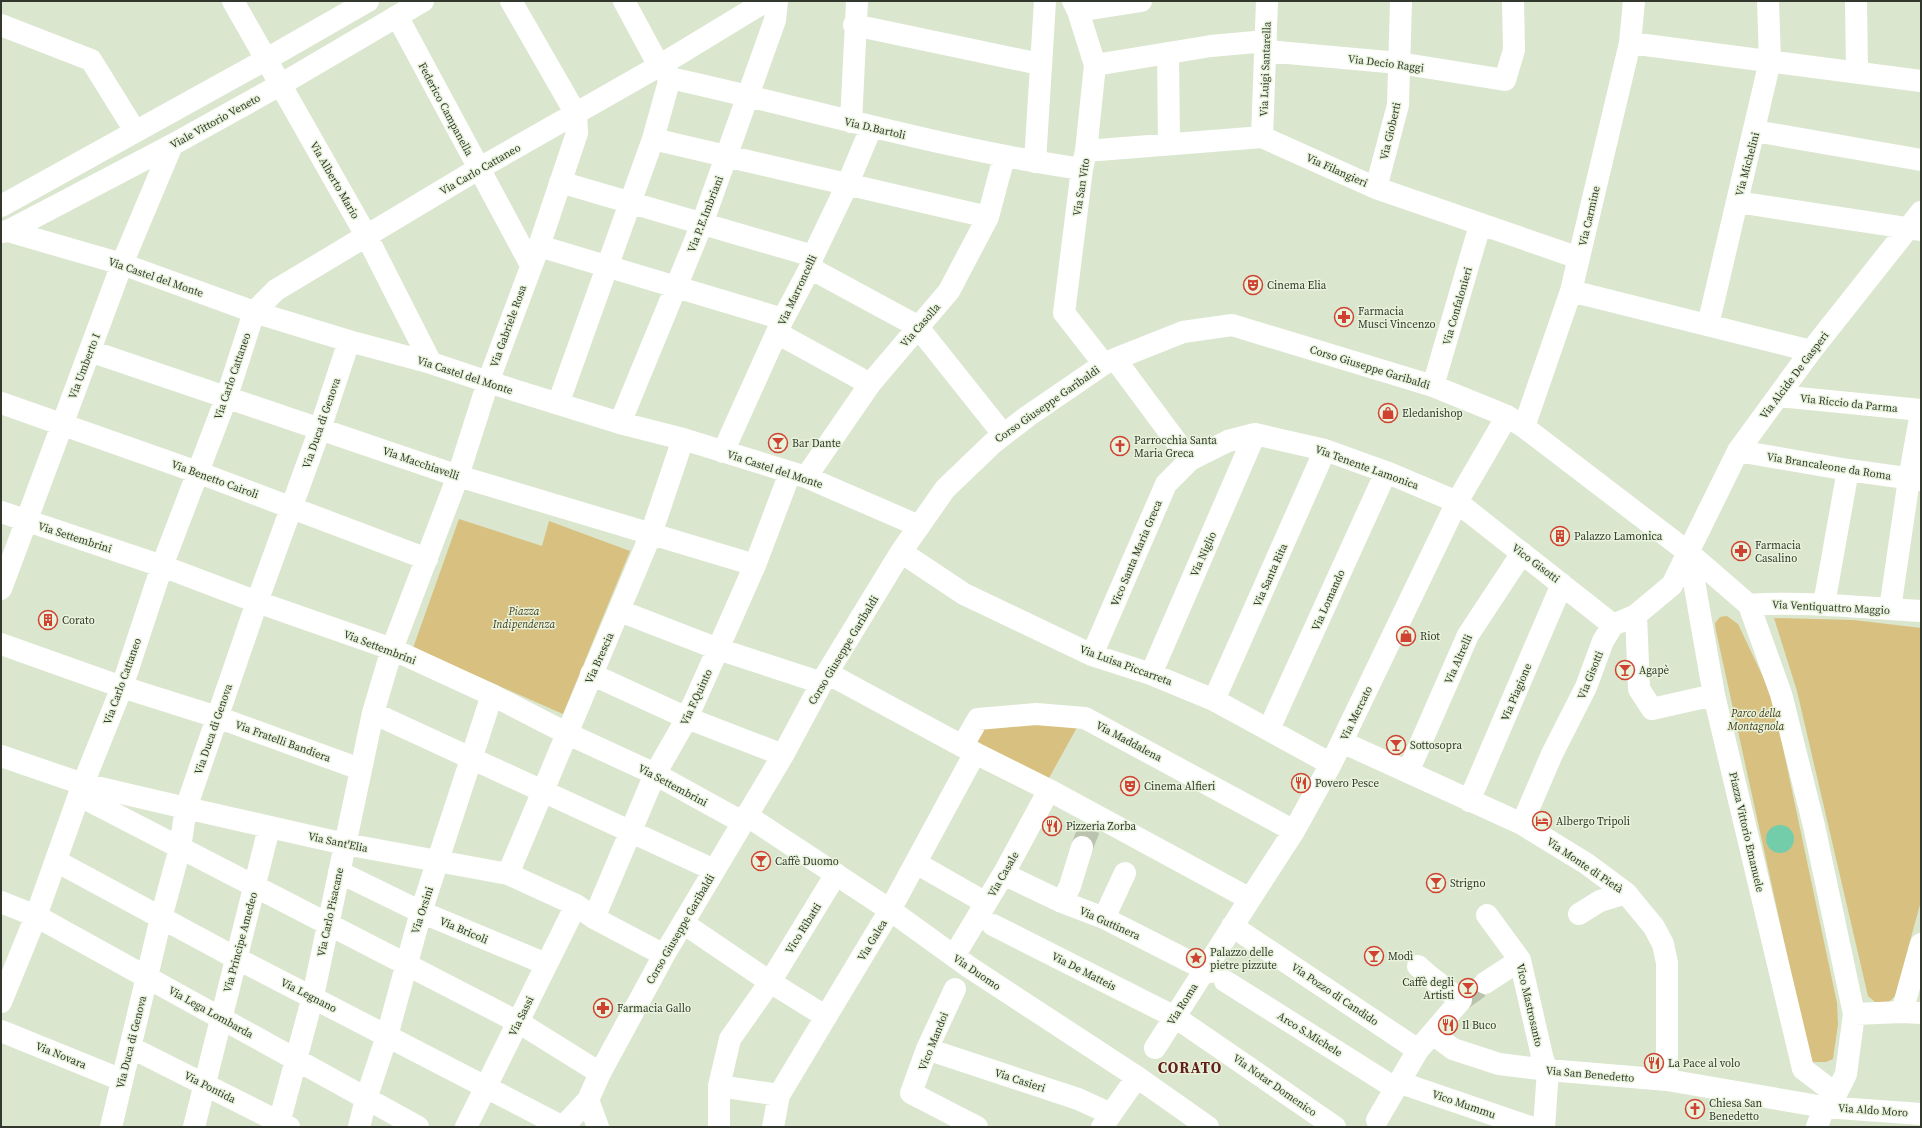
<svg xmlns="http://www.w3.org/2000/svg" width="1922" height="1128" viewBox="0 0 1922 1128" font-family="'Source Serif 4',serif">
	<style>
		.green { fill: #d8c081 }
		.water { fill: #73cdab }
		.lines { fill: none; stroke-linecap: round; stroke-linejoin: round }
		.street-tunnel { stroke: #b9c3ae; stroke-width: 22; stroke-dasharray: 22 11; stroke-linecap: butt }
		.street { stroke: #fff; stroke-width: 22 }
		.secondary { stroke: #fff; stroke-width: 22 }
		.labels { text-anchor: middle; stroke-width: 3; stroke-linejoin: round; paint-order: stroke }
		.street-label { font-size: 11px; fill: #33382e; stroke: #e8f3db }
		.poi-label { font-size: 11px; fill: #33382e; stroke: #e8f3db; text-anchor: start }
		.park-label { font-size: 11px; font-style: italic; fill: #493c1b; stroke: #e8f3db }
		.district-label { font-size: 15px; font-weight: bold; letter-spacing: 1px; fill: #631f17; stroke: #e8f3db }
	</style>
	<rect width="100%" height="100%" fill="#dbe6ce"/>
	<path class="green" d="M 459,519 L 542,546 L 549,521 L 630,551 L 563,714 L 413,648 Z
		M 1727,616 L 1738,624 L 1772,696 L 1837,1003 L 1838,1024 L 1833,1059 L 1826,1062 L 1813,1062 L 1809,1055 L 1716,631 L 1715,623 L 1720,617 Z
		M 1774,618 L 1854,620 L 1921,628 L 1921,901 L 1895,996 L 1889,1002 L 1875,1002 L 1868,996 L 1797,691 Z
		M 986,722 L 1080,722 L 1049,778 L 970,741 Z"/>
	<path class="water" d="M1766 839a14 14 0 1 1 28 0a14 14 0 1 1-28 0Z"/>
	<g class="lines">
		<path class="street-tunnel" d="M 1082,847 L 1089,829
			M 1461,1000 L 1485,983"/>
		<path class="street" d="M 233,1 L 367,237 L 431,363
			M 624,1 L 659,66 L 669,77
			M 1073,1 L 1078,11 L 1095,65 L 1086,151 L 1082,169 L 1064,313 L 1104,364
			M 1856,1 L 1857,71
			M 1078,11 L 1141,1
			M 397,16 L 531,265
			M 1,25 L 91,60 L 135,131
			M 854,25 L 1040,64
			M 1630,43 L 1921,81
			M 1266,51 L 1399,63 L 1505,80 L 1514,50 L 1513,1
			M 1168,53 L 1169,144
			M 1095,65 L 1211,46 L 1266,41
			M 670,78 C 807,108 943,149 1082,169
			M 851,122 L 857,1
			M 1755,131 L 1921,160
			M 1262,137 L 1267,1
			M 653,139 L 988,217
			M 1086,151 L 1262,137 L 1376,188 L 1579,258
			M 1035,162 L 1045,1
			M 560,182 L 813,256
			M 1376,188 L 1398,105 L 1401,1
			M 1737,202 L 1920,230
			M 8,231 L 122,264 L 254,312 L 349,341 L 431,363 L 488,382 L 620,423 L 683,439 L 806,477 L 919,526
			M 539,246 L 783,319
			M 810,268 L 917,326 L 1003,434
			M 1571,291 L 1811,351
			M 1708,325 L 1770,61 L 1768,1
			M 777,333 L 870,384
			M 90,351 L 458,476 L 755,565
			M 1115,359 L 1190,460 L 1228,441 L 1255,434 L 1325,450 L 1386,472 L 1457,502 L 1613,625
			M 1433,386 L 1480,225
			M 1778,396 L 1921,410
			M 1,403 L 197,472 L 427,559
			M 558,404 L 653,139 L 670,78
			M 620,423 L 702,224 L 775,20 L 777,1
			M 1524,427 L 1571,291 L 1630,43 L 1634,1
			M 1738,451 L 1848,470 L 1921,480
			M 723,452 L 783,319 L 810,268 L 813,256 L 848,183 L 871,128
			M 806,477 L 870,384 L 949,291 L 988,217 L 1004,157
			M 1,512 L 162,566 L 257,602 L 392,649 L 492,695 L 566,733 L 655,774 L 742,822
			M 901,552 L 964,594 L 1092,655 L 1151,674 L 1214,700 L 1331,764
			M 1689,553 L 1714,695 L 1803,1069 L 1836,1094
			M 1,589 L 122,264 L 172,145
			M 1824,604 L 1848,470
			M 1749,605 L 1781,694 L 1814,826 L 1854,1014 L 1846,1074 L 1836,1094 L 1824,1107 L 1817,1127
			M 1890,609 L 1909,479 L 1921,413
			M 620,611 L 718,649 L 822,683
			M 1636,615 L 1639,689 L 1652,709 L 1714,695
			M 1,644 L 122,687 L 217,717 L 360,769
			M 1092,655 L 1166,484 L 1190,460
			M 827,673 L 975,753 L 1049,790 L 1250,899 L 1294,831 L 1331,764 L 1457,502 L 1507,416
			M 591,674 L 687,718 L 783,755
			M 1151,674 L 1255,434
			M 1214,700 L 1325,450
			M 373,713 L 714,870
			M 1269,729 L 1386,472
			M 1342,742 L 1522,824 L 1587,864 L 1626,893 L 1654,927 L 1663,944 L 1667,963 L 1667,1080
			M 963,745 L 978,719 L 1036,714 L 1085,718 L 1294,831
			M 1,756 L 83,784 L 186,808 L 345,844 L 508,874 L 576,905 L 594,918 L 664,955
			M 1408,772 L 1468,635 L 1522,553
			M 80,796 L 518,1022 L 600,1073
			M 1469,801 L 1562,584
			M 746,815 L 890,910 L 969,967 L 1137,1077 L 1208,1127
			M 1522,824 L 1552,754 L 1586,687 L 1603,641 L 1613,625 L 1636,615 L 1672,585 L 1738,451 L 1811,351 L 1921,212
			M 56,861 L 236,958 L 563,1127
			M 916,863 L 986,903
			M 339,872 L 421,912 L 546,964
			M 508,874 L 651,534 L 683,439
			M 1014,879 L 1062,902 L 1104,918 L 1210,972
			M 1,902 L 36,916 L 418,1127
			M 1062,902 L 1070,886 L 1082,847
			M 1579,914 L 1600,901 L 1626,893
			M 1487,915 L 1520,960 L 1543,1060 L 1548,1070 L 1544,1127
			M 594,918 L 655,774 L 687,718 L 718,649 L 755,565 L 790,473
			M 1104,918 L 1125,873
			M 683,923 L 770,982 L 825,1016
			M 993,925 L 1175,1017 L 1335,1127
			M 1232,926 L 1418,1050
			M 954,956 L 1004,873 L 1049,790
			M 1418,966 L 1428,975 L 1455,996 L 1458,1001
			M 1225,981 L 1395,1088
			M 1485,983 L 1520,960
			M 955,989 L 927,1049 L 911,1093 L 977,1127
			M 1,1002 L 36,916 L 83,784 L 122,687 L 162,566 L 227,396 L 254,312 L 276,290 L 478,169 L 659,66 L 766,1
			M 1902,1012 L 1921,944
			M 1854,1014 L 1902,1012 L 1921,1013
			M 1,1031 L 122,1080
			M 1433,1034 L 1453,1049 L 1499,1064 L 1548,1070 L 1667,1080 L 1824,1107 L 1921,1114
			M 130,1047 L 289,1127
			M 1155,1048 L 1250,899
			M 927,1049 L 1078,1099 L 1111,1114
			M 1398,1082 L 1530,1127
			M 719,1086 L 779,1095
			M 588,1100 L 598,1127
			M 1377,1120 L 1418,1050 L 1461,1000
			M 111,1127 L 161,918 L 180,848 L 186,808 L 257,602 L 320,429 L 349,341
			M 194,1127 L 269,828
			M 278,1127 L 313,996 L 373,713 L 392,649 L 458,476 L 488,382 L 539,246 L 577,133 L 576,114 L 511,1
			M 359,1127 L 366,1099 L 387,1036 L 421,912 L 492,695
			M 466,1127 L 576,905
			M 563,1127 L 588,1100 L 600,1073 L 664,955 L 783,755 L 827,673 L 901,552 L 945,489 L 993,443 L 1028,416 L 1104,364 L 1115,359 L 1183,332 L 1232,325 L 1433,386 L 1507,416 L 1524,427 L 1689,553 L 1749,605 C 1806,601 1864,608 1921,611
			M 719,1127 L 719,1086 L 730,1039 L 770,982 L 836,874
			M 773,1127 L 779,1095 L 890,910 L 975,753
			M 1102,1127 L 1137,1077"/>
		<path class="secondary" d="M 1,206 L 265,60 L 368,1
			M 1,232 L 8,231 L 172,145 L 280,85 L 423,1"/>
	</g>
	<defs>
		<g id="theatre-ring" transform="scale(1)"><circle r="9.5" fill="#e8f3db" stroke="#cf4232" stroke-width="1.5"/><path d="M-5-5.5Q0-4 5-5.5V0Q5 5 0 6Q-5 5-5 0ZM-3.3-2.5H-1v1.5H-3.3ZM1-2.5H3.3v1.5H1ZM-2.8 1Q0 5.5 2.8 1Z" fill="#cf4232"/></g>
		<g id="pharmacy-ring" transform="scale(1)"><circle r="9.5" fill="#e8f3db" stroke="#cf4232" stroke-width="1.5"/><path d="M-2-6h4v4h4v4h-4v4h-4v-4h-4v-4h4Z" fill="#cf4232"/></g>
		<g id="shop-ring" transform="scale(1)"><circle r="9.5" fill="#e8f3db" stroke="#cf4232" stroke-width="1.5"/><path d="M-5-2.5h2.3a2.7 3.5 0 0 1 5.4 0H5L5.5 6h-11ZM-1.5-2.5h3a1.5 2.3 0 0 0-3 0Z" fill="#cf4232"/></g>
		<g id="bar-ring" transform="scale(1)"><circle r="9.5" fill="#e8f3db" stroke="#cf4232" stroke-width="1.5"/><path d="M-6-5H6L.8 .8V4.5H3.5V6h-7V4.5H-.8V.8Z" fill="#cf4232"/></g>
		<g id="church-ring" transform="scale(1)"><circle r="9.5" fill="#e8f3db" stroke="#cf4232" stroke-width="1.5"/><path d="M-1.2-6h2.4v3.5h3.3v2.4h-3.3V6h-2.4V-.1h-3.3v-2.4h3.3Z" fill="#cf4232"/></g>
		<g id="building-ring" transform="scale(1)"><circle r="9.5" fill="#e8f3db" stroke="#cf4232" stroke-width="1.5"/><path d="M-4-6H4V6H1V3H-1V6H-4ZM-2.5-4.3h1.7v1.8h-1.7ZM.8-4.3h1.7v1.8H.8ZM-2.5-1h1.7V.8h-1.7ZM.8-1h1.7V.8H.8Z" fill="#cf4232"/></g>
		<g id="restaurant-ring" transform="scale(1)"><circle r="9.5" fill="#e8f3db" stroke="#cf4232" stroke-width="1.5"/><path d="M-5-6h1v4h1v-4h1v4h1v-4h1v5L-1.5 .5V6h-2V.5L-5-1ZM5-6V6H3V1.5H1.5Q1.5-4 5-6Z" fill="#cf4232"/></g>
		<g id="hotel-ring" transform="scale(1)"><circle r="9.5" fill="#e8f3db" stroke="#cf4232" stroke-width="1.5"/><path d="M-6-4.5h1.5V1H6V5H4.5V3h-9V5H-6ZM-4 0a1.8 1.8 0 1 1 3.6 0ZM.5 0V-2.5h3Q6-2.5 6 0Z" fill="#cf4232"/></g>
		<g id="sight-ring" transform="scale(1)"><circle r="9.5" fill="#e8f3db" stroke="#cf4232" stroke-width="1.5"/><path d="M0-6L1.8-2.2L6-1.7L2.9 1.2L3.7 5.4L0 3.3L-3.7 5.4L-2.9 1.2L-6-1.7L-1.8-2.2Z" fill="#cf4232"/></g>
	</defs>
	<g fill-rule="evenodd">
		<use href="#theatre-ring" x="1253" y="285"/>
		<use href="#pharmacy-ring" x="1344" y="317"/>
		<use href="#shop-ring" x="1388" y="413"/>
		<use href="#bar-ring" x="778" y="443"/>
		<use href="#church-ring" x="1120" y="446"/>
		<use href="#building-ring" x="1560" y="536"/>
		<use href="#pharmacy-ring" x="1741" y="551"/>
		<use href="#building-ring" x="48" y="620"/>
		<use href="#shop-ring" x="1406" y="636"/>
		<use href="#bar-ring" x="1625" y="670"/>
		<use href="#bar-ring" x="1396" y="745"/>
		<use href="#restaurant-ring" x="1301" y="783"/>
		<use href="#theatre-ring" x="1130" y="786"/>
		<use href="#hotel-ring" x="1542" y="821"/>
		<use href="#restaurant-ring" x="1052" y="826"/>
		<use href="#bar-ring" x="761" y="861"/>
		<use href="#bar-ring" x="1436" y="883"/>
		<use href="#bar-ring" x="1374" y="956"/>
		<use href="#sight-ring" x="1196" y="958"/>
		<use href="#bar-ring" x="1468" y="988"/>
		<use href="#pharmacy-ring" x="603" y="1008"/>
		<use href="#restaurant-ring" x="1448" y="1025"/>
		<use href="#restaurant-ring" x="1654" y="1063"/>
		<use href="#church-ring" x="1695" y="1109"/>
	</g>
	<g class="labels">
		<g class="street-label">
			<text transform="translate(1386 63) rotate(7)" y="4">Via Decio Raggi</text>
			<text transform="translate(1265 69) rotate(-88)" y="4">Via Luigi Santarella</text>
			<text transform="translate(446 109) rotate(62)" y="4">Federico Campanella</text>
			<text transform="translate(215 121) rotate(-29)" y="4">Viale Vittorio Veneto</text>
			<text transform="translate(875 128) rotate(13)" y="4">Via D.Bartoli</text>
			<text transform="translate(1390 131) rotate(-77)" y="4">Via Gioberti</text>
			<text transform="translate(1747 164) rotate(-75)" y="4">Via Michelini</text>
			<text transform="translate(480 169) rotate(-30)" y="4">Via Carlo Cattaneo</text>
			<text transform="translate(1337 170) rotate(24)" y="4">Via Filangieri</text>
			<text transform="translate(335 180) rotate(60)" y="4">Via Alberto Mario</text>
			<text transform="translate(1081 187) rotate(-81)" y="4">Via San Vito</text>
			<text transform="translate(705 214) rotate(-69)" y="4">Via P.E.Imbriani</text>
			<text transform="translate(1589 216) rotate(-77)" y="4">Via Carmine</text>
			<text transform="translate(156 277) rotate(19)" y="4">Via Castel del Monte</text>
			<text transform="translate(797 290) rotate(-65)" y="4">Via Marroncelli</text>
			<text transform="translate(1457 306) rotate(-74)" y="4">Via Confalonieri</text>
			<text transform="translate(920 325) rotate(-49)" y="4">Via Casolla</text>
			<text transform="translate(508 326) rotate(-70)" y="4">Via Gabriele Rosa</text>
			<text transform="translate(84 366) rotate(-69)" y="4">Via Umberto I</text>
			<text transform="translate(1370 367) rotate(17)" y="4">Corso Giuseppe Garibaldi</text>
			<text transform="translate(465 375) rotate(18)" y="4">Via Castel del Monte</text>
			<text transform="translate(1794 375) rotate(-53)" y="4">Via Alcide De Gasperi</text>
			<text transform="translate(232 376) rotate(-71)" y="4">Via Carlo Cattaneo</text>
			<text transform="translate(1849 403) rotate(6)" y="4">Via Riccio da Parma</text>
			<text transform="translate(1047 404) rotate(-35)" y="4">Corso Giuseppe Garibaldi</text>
			<text transform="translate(321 423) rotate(-71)" y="4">Via Duca di Genova</text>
			<text transform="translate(421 463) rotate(19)" y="4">Via Macchiavelli</text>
			<text transform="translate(1829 466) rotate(9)" y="4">Via Brancaleone da Roma</text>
			<text transform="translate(1367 467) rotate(20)" y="4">Via Tenente Lamonica</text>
			<text transform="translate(775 469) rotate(18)" y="4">Via Castel del Monte</text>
			<text transform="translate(215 479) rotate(20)" y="4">Via Benetto Cairoli</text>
			<text transform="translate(75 537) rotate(18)" y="4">Via Settembrini</text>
			<text transform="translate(1136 553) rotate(-67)" y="4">Vico Santa Maria Greca</text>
			<text transform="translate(1203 554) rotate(-66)" y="4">Via Niglio</text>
			<text transform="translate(1536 563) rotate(37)" y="4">Vico Gisotti</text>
			<text transform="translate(1270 575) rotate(-66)" y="4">Via Santa Rita</text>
			<text transform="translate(1328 600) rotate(-66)" y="4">Via Lomando</text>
			<text transform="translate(1831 607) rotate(3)" y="4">Via Ventiquattro Maggio</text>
			<text transform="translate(380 647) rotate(21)" y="4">Via Settembrini</text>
			<text transform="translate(843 650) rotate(-59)" y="4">Corso Giuseppe Garibaldi</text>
			<text transform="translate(599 658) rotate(-66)" y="4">Via Brescia</text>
			<text transform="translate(1458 659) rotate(-66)" y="4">Via Altrelli</text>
			<text transform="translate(1126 665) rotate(20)" y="4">Via Luisa Piccarreta</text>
			<text transform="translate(1590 675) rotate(-68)" y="4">Via Gisotti</text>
			<text transform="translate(122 681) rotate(-70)" y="4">Via Carlo Cattaneo</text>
			<text transform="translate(1516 692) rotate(-67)" y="4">Via Piagione</text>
			<text transform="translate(696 697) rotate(-65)" y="4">Via F.Quinto</text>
			<text transform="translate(1356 713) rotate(-64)" y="4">Via Mercato</text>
			<text transform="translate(213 729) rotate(-71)" y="4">Via Duca di Genova</text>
			<text transform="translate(283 741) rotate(20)" y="4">Via Fratelli Bandiera</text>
			<text transform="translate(1129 741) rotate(28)" y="4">Via Maddalena</text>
			<text transform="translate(673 785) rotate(28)" y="4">Via Settembrini</text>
			<text transform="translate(1747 832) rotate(77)" y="4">Piazza Vittorio Emanuele</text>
			<text transform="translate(338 842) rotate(12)" y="4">Via Sant'Elia</text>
			<text transform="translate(1585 865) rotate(34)" y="4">Via Monte di Pietà</text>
			<text transform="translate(1003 874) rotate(-60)" y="4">Via Casale</text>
			<text transform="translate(422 910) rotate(-72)" y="4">Via Orsini</text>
			<text transform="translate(330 912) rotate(-78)" y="4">Via Carlo Pisacane</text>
			<text transform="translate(1110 923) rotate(24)" y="4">Via Guttinera</text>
			<text transform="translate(803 928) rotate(-58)" y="4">Vico Ribatti</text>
			<text transform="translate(680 929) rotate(-60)" y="4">Corso Giuseppe Garibaldi</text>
			<text transform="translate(464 930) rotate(23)" y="4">Via Bricoli</text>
			<text transform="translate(872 940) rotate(-59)" y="4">Via Galea</text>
			<text transform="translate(240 942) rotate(-75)" y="4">Via Principe Amedeo</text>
			<text transform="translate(1084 971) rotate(27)" y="4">Via De Matteis</text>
			<text transform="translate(977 972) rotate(34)" y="4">Via Duomo</text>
			<text transform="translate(1335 994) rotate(34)" y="4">Via Pozzo di Candido</text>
			<text transform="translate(309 995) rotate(27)" y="4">Via Legnano</text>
			<text transform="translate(1182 1004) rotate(-58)" y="4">Via Roma</text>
			<text transform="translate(1530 1005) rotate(77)" y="4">Vico Mastrosanto</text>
			<text transform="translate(211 1012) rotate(29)" y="4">Via Lega Lombarda</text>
			<text transform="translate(521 1016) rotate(-64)" y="4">Via Sassi</text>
			<text transform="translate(1310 1034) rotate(32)" y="4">Arco S.Michele</text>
			<text transform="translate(933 1041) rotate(-68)" y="4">Vico Mandoi</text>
			<text transform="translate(131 1042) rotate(-76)" y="4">Via Duca di Genova</text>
			<text transform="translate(61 1055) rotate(22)" y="4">Via Novara</text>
			<text transform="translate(1590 1074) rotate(5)" y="4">Via San Benedetto</text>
			<text transform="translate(1020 1080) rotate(18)" y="4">Via Casieri</text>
			<text transform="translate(1275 1085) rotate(35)" y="4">Via Notar Domenico</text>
			<text transform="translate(210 1087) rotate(27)" y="4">Via Pontida</text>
			<text transform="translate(1464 1104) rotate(19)" y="4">Vico Mummu</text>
			<text transform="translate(1873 1110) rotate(4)" y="4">Via Aldo Moro</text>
		</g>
		<g class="poi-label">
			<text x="1267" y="289">Cinema Elia</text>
			<text x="1358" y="315">Farmacia<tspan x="1358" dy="13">Musci Vincenzo</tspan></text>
			<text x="1402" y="417">Eledanishop</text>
			<text x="1134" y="444">Parrocchia Santa<tspan x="1134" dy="13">Maria Greca</tspan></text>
			<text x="792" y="447">Bar Dante</text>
			<text x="1574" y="540">Palazzo Lamonica</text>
			<text x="1755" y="549">Farmacia<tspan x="1755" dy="13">Casalino</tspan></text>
			<text x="62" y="624">Corato</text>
			<text x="1420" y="640">Riot</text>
			<text x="1639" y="674">Agapè</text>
			<text x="1410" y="749">Sottosopra</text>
			<text x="1315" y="787">Povero Pesce</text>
			<text x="1144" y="790">Cinema Alfieri</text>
			<text x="1556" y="825">Albergo Tripoli</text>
			<text x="1066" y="830">Pizzeria Zorba</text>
			<text x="775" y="865">Caffè Duomo</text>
			<text x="1450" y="887">Strigno</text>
			<text x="1210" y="956">Palazzo delle<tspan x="1210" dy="13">pietre pizzute</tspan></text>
			<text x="1388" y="960">Modì</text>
			<text x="1454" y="986" text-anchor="end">Caffè degli<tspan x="1454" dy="13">Artisti</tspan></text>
			<text x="617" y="1012">Farmacia Gallo</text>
			<text x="1462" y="1029">Il Buco</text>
			<text x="1668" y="1067">La Pace al volo</text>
			<text x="1709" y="1107">Chiesa San<tspan x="1709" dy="13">Benedetto</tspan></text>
		</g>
		<g class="park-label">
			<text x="524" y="615">Piazza<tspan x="524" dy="13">Indipendenza</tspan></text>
			<text x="1756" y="717">Parco della<tspan x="1756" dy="13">Montagnola</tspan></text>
		</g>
		<g class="district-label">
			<text x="1190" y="1073">CORATO</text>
		</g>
	</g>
	<rect width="1922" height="1128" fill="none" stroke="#33382e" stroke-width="4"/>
</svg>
